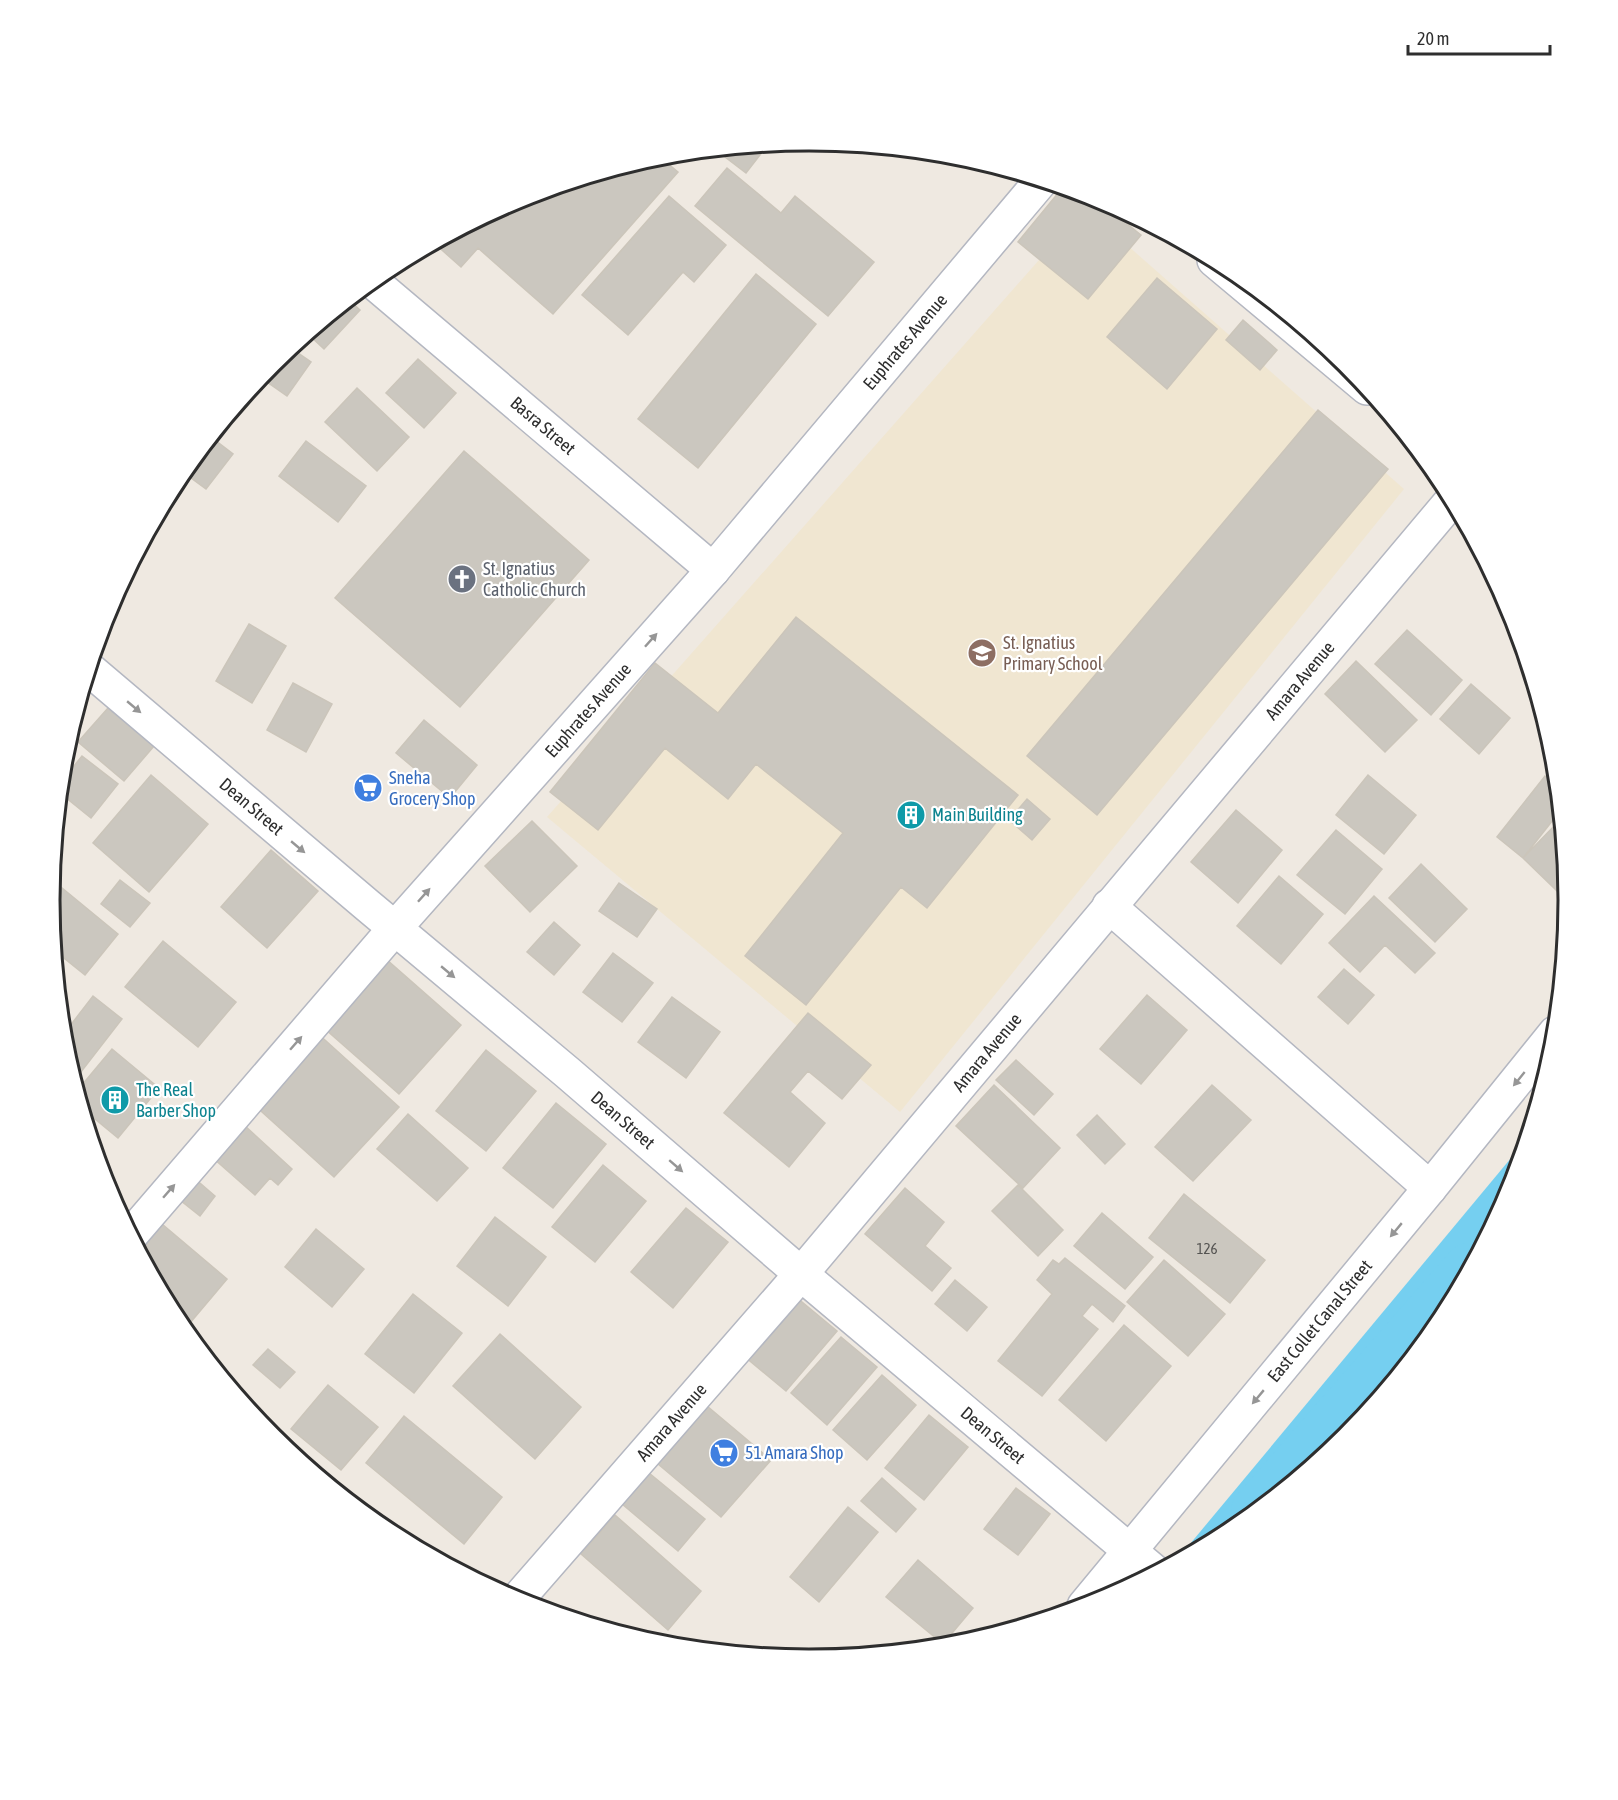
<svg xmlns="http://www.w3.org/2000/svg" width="1618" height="1800" viewBox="0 0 1618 1800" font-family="'Asap Condensed',sans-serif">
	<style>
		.education { fill: #f0e6d1 }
		.water { fill: #75cff0 }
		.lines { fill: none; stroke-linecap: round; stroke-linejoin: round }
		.canal { stroke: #75cff0; stroke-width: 50 }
		.building { fill: #cbc7bf; stroke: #cbc5ba; stroke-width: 1.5 }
		.minor-casing { stroke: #b4b7c1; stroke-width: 36 }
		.tertiary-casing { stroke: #b4b7c1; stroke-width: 36 }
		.minor { stroke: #fff; stroke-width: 33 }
		.tertiary { stroke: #fff; stroke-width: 33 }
		.oneway { fill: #969696 }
		.labels { text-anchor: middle; stroke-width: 4.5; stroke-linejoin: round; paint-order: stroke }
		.number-label { font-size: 15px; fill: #555452 }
		.street-label { font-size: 18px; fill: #2e2e2e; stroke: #fff }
		.worship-label { font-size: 18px; fill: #5b616d; stroke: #fff; text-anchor: start }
		.education-label { font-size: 18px; fill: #785e54; stroke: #fff; text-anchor: start }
		.shop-label { font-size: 18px; fill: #366cbe; stroke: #fff; text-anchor: start }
		.culture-label { font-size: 18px; fill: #0d838f; stroke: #fff; text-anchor: start }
		.rim { fill: none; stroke: #2e2e2e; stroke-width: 3 }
	</style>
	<rect width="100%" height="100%" fill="#efe9e1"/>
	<path class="education" d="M 1085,208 L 1404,489 L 900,1112 L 547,817 Z"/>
	<path class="water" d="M 1526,1140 L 1511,1191 L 1487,1235 L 1262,1506 L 1231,1532 L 1175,1562 Z"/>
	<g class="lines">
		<path class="canal" d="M 1256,1511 L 1469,1268"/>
	</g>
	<path class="building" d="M 757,146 L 763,151 L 746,173 L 716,150 Z
		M 948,154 L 958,155 L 967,158 L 961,166 Z
		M 659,156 L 678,172 L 553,314 L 478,248 L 461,267 L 434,243 L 519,198 Z
		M 727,168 L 781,213 L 795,196 L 874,262 L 828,316 L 695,206 Z
		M 1063,187 L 1094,197 L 1141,235 L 1088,299 L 1018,242 Z
		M 669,196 L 726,245 L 694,282 L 683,272 L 628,335 L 582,295 Z
		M 756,274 L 816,324 L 698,468 L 638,419 Z
		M 1157,278 L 1217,329 L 1167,389 L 1107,337 Z
		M 349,300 L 360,310 L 324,349 L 308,334 Z
		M 1243,320 L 1277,350 L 1260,370 L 1226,340 Z
		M 291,348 L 311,362 L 287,396 L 260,377 L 272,363 Z
		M 418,359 L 456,393 L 424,428 L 386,393 Z
		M 357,388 L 409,437 L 377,471 L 325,422 Z
		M 1318,410 L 1388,469 L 1097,815 L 1027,756 Z
		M 211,437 L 233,454 L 206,489 L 183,472 Z
		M 306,441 L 366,486 L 338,522 L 279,476 Z
		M 464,451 L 589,560 L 460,707 L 335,598 Z
		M 796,617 L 1018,795 L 927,908 L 901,887 L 806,1005 L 745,956 L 843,833 L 756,764 L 728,799 L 665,748 L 598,830 L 550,792 L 655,663 L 718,713 Z
		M 249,624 L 286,646 L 252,703 L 216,681 Z
		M 1407,630 L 1462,680 L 1431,715 L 1375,664 Z
		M 1356,661 L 1417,720 L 1385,752 L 1325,694 Z
		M 293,683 L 332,704 L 306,752 L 267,730 Z
		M 1471,684 L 1510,718 L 1479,754 L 1440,719 Z
		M 108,708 L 154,746 L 124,781 L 78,742 Z
		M 424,720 L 477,765 L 450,798 L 396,753 Z
		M 82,756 L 118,784 L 91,818 L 60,793 L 61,782 Z
		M 151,775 L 208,824 L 149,892 L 93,843 Z
		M 1368,775 L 1416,815 L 1384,854 L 1336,815 Z
		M 1545,776 L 1557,785 L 1560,811 L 1523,858 L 1497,837 Z
		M 1027,799 L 1050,819 L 1032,840 L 1009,820 Z
		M 1236,810 L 1282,850 L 1238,903 L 1191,862 Z
		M 1561,819 L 1567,882 L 1558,892 L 1523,858 Z
		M 532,821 L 577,866 L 530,912 L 485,866 Z
		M 1336,830 L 1382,869 L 1345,914 L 1297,875 Z
		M 271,850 L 318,891 L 267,948 L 221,907 Z
		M 1421,864 L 1467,909 L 1435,942 L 1389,898 Z
		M 1279,876 L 1323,914 L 1281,964 L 1237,926 Z
		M 120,880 L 150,903 L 130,927 L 101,904 Z
		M 56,883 L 118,934 L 85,975 L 54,950 L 50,900 L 51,890 Z
		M 619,883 L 657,909 L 637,937 L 599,911 Z
		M 1374,896 L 1435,953 L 1415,973 L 1385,945 L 1360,972 L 1329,943 Z
		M 554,922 L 580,945 L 554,975 L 527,952 Z
		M 163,941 L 236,1002 L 198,1047 L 125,987 Z
		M 613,953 L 653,983 L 622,1022 L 583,992 Z
		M 386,959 L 461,1025 L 399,1094 L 325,1029 Z
		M 1344,969 L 1374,995 L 1348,1024 L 1318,997 Z
		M 1147,995 L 1187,1030 L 1141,1084 L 1100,1049 Z
		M 93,996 L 122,1019 L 74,1081 L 64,1048 L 63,1035 Z
		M 672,997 L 720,1032 L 686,1078 L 638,1042 Z
		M 808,1013 L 871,1065 L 842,1099 L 808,1071 L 790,1092 L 825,1123 L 789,1167 L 724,1113 Z
		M 315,1031 L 399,1107 L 334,1177 L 251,1102 Z
		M 112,1049 L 159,1088 L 118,1138 L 83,1109 L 77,1091 Z
		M 486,1050 L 536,1091 L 486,1151 L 436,1111 Z
		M 1016,1060 L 1053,1094 L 1034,1115 L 996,1080 Z
		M 994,1085 L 1060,1148 L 1023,1188 L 956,1126 Z
		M 1212,1085 L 1251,1120 L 1193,1181 L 1155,1147 Z
		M 556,1103 L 606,1144 L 553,1208 L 503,1168 Z
		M 408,1114 L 468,1168 L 437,1201 L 377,1149 Z
		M 1097,1115 L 1125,1144 L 1105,1164 L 1077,1135 Z
		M 244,1125 L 292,1169 L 278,1185 L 270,1178 L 255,1195 L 213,1158 Z
		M 603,1165 L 646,1201 L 595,1262 L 552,1227 Z
		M 193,1177 L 215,1196 L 200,1216 L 176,1197 Z
		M 1018,1185 L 1063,1230 L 1038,1256 L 992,1211 Z
		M 905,1188 L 944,1222 L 925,1246 L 951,1268 L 932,1291 L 865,1234 Z
		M 1184,1194 L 1265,1260 L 1230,1303 L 1149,1238 Z
		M 686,1208 L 728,1242 L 673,1308 L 631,1272 Z
		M 1102,1213 L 1153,1257 L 1125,1289 L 1074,1246 Z
		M 495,1217 L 546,1257 L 508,1306 L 457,1266 Z
		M 162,1224 L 227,1279 L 184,1330 L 177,1322 L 140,1251 Z
		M 316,1229 L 364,1269 L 332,1307 L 285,1267 Z
		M 1065,1258 L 1125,1306 L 1113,1322 L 1092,1304 L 1082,1316 L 1098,1329 L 1042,1396 L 998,1361 L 1052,1294 L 1037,1280 L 1053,1260 L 1059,1264 Z
		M 1164,1260 L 1225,1314 L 1188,1356 L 1127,1302 Z
		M 955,1280 L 987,1307 L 967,1331 L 935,1304 Z
		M 413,1294 L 462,1333 L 414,1393 L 365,1354 Z
		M 796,1297 L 837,1331 L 786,1391 L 745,1357 Z
		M 1124,1325 L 1171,1366 L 1106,1441 L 1059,1400 Z
		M 500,1334 L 581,1407 L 535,1459 L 453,1386 Z
		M 841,1337 L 877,1367 L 827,1425 L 791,1393 Z
		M 268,1349 L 295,1372 L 280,1388 L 253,1365 Z
		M 882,1375 L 916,1405 L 867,1460 L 833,1430 Z
		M 328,1385 L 378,1427 L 341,1470 L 291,1429 Z
		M 707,1406 L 771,1460 L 721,1517 L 658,1464 Z
		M 929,1415 L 968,1447 L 924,1500 L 885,1468 Z
		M 404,1416 L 502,1497 L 464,1544 L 366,1463 Z
		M 649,1473 L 705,1519 L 678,1551 L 622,1504 Z
		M 882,1478 L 916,1509 L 896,1532 L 861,1501 Z
		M 1016,1488 L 1050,1514 L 1018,1555 L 984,1529 Z
		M 848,1507 L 878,1532 L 819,1602 L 790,1577 Z
		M 615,1515 L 701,1591 L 668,1630 L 581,1554 Z
		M 918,1560 L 973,1608 L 943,1644 L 886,1597 Z"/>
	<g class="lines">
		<g class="minor-casing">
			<g id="minor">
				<path d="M 1214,260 L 1367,388"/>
				<path id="s1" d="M 372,281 L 713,570"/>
				<path id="s2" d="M 89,669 L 367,905 L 568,1073 L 801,1274 L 1155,1572"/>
				<path d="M 1109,906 L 1430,1188"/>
				<path id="s3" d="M 131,1235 L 395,928 L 713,570 L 1041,181"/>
				<path id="s4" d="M 516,1601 L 801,1274 L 1452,500"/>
			</g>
		</g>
		<g class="tertiary-casing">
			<g id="tertiary">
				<path id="s5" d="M 1084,1606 L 1430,1188 L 1555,1033"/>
			</g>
		</g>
		<use href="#minor" class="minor"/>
		<use href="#tertiary" class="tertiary"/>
	</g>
	<defs><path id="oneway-solid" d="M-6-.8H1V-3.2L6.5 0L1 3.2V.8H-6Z" transform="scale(1.5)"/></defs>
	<g class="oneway">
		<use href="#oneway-solid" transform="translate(651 640) rotate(-48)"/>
		<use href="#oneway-solid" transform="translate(134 707) rotate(40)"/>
		<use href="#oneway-solid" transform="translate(298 847) rotate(40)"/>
		<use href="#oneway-solid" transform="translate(424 895) rotate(-48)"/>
		<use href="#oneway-solid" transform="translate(448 972) rotate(40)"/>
		<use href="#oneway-solid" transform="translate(296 1043) rotate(-49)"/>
		<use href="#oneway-solid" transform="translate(1519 1079) rotate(129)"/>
		<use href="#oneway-solid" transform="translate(676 1166) rotate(41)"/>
		<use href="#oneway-solid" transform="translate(169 1191) rotate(-49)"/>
		<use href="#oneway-solid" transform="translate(1396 1230) rotate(130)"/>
		<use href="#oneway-solid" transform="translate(1258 1397) rotate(130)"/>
	</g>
	<defs>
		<g id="church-disc" transform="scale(1.5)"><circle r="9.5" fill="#6b7280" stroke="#fff"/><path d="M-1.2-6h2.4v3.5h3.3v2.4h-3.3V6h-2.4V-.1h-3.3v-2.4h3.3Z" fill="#fff"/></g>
		<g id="school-disc" transform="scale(1.5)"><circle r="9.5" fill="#8d6e63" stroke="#fff"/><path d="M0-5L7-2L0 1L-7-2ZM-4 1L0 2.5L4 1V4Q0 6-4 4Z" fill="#fff"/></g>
		<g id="supermarket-disc" transform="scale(1.5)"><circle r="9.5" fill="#3f7fe0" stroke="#fff"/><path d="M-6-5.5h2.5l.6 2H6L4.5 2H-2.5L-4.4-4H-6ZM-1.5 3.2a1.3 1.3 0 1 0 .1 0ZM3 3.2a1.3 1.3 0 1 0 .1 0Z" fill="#fff"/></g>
		<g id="building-disc" transform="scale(1.5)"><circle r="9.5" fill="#0f9aa8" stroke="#fff"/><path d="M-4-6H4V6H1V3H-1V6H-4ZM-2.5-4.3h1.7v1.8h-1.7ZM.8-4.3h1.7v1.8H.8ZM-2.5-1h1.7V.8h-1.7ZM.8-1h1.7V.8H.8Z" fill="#fff"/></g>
	</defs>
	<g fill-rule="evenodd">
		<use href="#church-disc" x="462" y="579"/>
		<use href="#school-disc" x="982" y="653"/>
		<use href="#supermarket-disc" x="368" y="788"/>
		<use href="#building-disc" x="911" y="815"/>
		<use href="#building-disc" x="115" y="1100"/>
		<use href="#supermarket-disc" x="724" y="1453"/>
	</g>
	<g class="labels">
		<g class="number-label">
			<text x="1207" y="1254">126</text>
		</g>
		<g class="street-label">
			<text dy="6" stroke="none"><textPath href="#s3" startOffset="1182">Euphrates Avenue</textPath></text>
			<text dy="6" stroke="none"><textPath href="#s1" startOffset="224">Basra Street</textPath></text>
			<text dy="6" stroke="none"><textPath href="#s4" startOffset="1209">Amara Avenue</textPath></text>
			<text dy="6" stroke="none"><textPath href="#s3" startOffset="696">Euphrates Avenue</textPath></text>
			<text dy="6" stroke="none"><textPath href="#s2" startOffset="213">Dean Street</textPath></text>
			<text dy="6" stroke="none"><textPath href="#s4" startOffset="723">Amara Avenue</textPath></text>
			<text dy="6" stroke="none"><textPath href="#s2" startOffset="699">Dean Street</textPath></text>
			<text dy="6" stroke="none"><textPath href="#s5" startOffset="370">East Collet Canal Street</textPath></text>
			<text dy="6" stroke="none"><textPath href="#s4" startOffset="237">Amara Avenue</textPath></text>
			<text dy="6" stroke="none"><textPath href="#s2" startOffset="1185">Dean Street</textPath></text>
		</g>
		<g class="worship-label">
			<text x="483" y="575">St. Ignatius<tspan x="483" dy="21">Catholic Church</tspan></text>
		</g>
		<g class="education-label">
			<text x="1003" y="649">St. Ignatius<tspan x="1003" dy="21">Primary School</tspan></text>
		</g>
		<g class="shop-label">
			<text x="389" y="784">Sneha<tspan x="389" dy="21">Grocery Shop</tspan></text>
			<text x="745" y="1459">51 Amara Shop</text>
		</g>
		<g class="culture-label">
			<text x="932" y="821">Main Building</text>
			<text x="136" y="1096">The Real<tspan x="136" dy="21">Barber Shop</tspan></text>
		</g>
	</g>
	<path d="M0 0H1618V1800H0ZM60 900a749 749 0 1 1 1498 0a749 749 0 1 1-1498 0Z" fill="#fff" fill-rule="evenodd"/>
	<path class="rim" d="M60 900a749 749 0 1 1 1498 0a749 749 0 1 1-1498 0Z"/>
	<path d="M1408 45v9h142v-9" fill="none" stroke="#2e2e2e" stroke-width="3"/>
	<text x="1417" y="45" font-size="18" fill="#2e2e2e" stroke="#ffffff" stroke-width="4.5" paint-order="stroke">20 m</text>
</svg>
